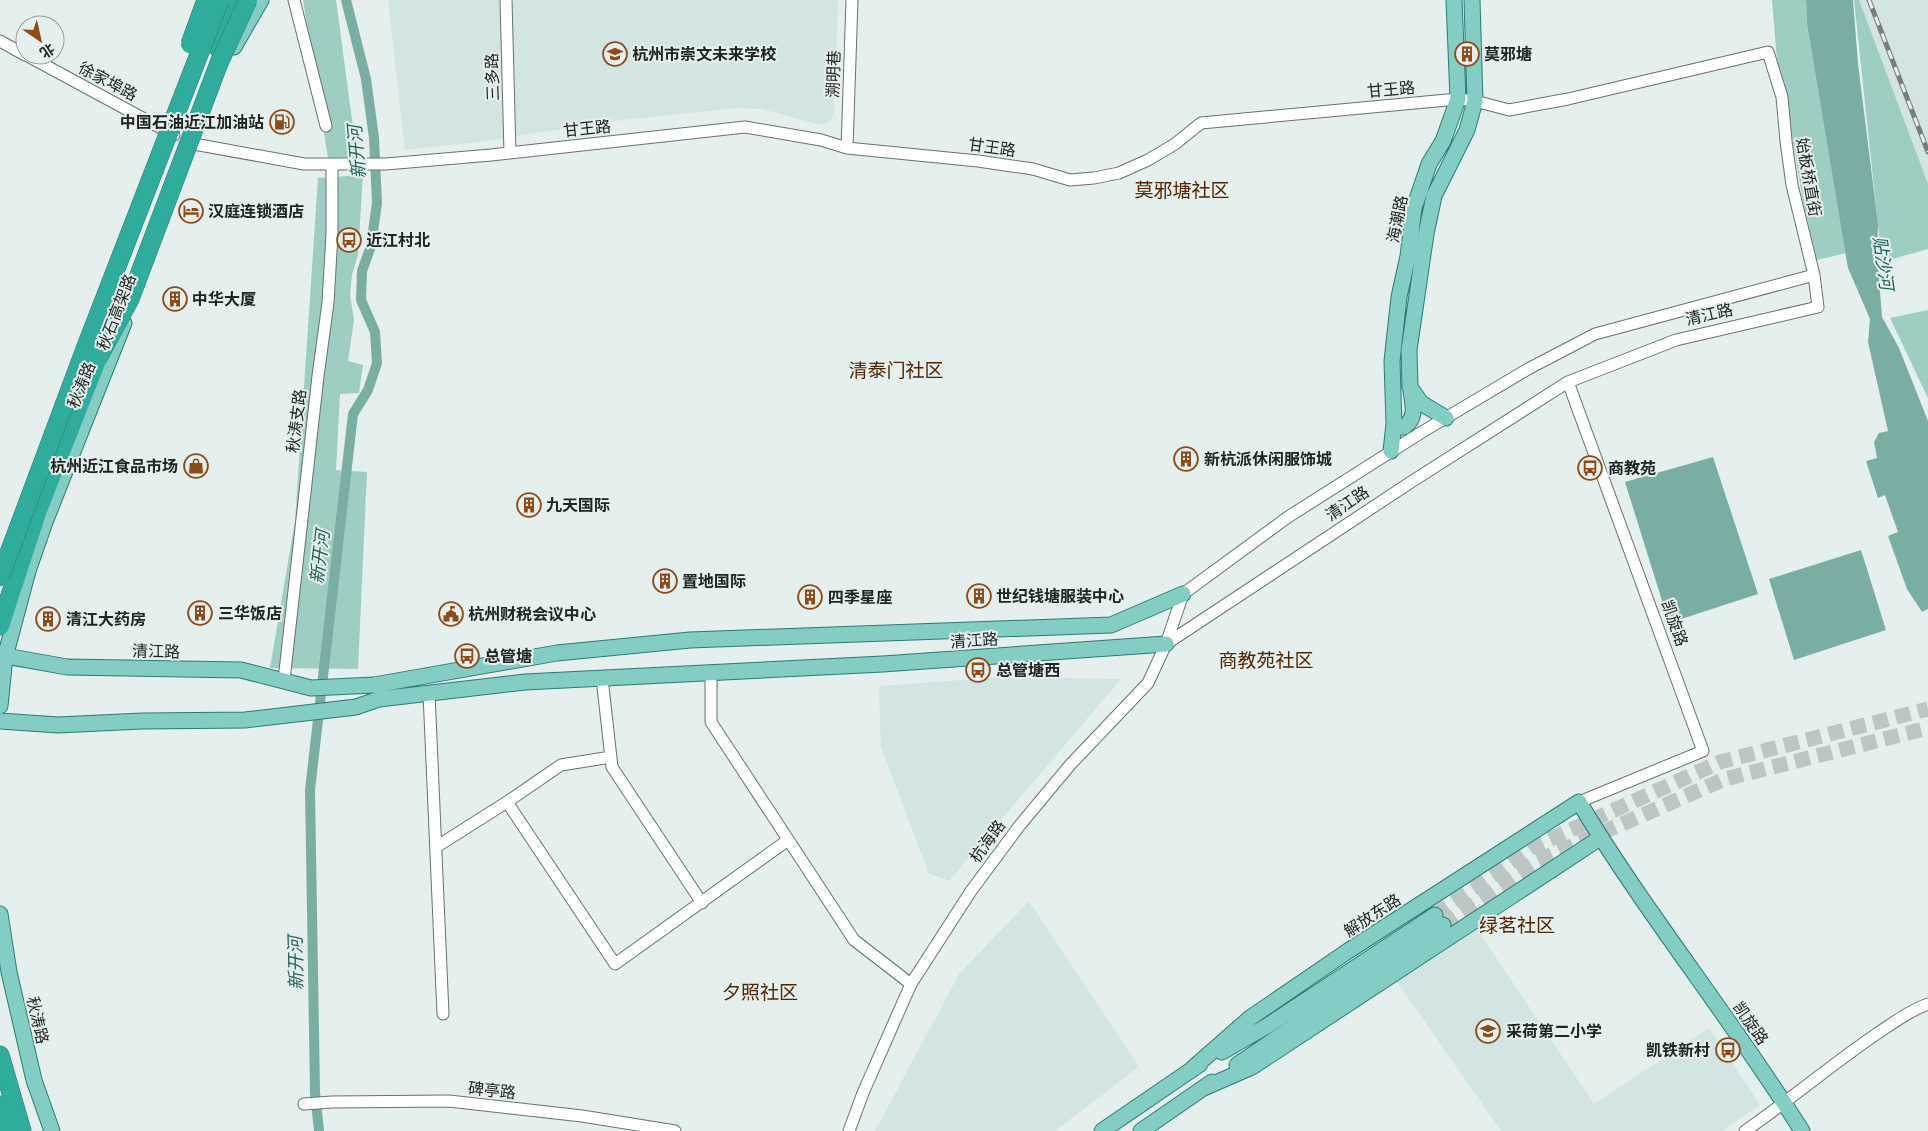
<svg xmlns="http://www.w3.org/2000/svg" width="1928" height="1131" viewBox="0 0 1928 1131" font-family="'Fira Sans Condensed','Noto Sans SC',sans-serif">
	<style>
		.built { fill: #d3e5e2 }
		.green { fill: #9ecdc4 }
		.water { fill: #7aaea5 }
		.lines { fill: none; stroke-linecap: round; stroke-linejoin: round }
		.canal { stroke: #7aaea5; stroke-width: 10 }
		.major-tunnel { stroke: #bec6c5; stroke-width: 15; stroke-dasharray: 15 8; stroke-linecap: butt }
		.minor-casing { stroke: #69716f; stroke-width: 13 }
		.major-casing { stroke: #2a7c72; stroke-width: 17 }
		.highway-casing { stroke: #2a7c72; stroke-width: 19 }
		.minor { stroke: #fff; stroke-width: 11 }
		.major { stroke: #83cdc4; stroke-width: 15 }
		.highway { stroke: #30ac9c; stroke-width: 18 }
		.rail-casing { stroke: #777d7c; stroke-width: 5 }
		.rail { stroke: #e5efed; stroke-width: 3; stroke-dasharray: 9; stroke-linecap: butt }
		.highway-bridge-casing { stroke: #2a7c72; stroke-width: 19; stroke-linecap: butt }
		.highway-bridge { stroke: #30ac9c; stroke-width: 18 }
		.labels { text-anchor: middle; stroke-width: 4; stroke-linejoin: round; paint-order: stroke }
		.poi-label { font-size: 16px; font-weight: bold; fill: #202423; stroke: #e5efed; text-anchor: start }
		.street-label { font-size: 16px; fill: #202423; stroke: #e5efed }
		.water-label { font-size: 18px; font-style: italic; fill: #20635a; stroke: #e5efed }
		.quarter-label { font-size: 19px; fill: #522602; stroke: #e5efed }
	</style>
	<rect width="100%" height="100%" fill="#e5efed"/>
	<path class="built" d="M 388,0 L 838,0 L 834,115 L 829,122 L 821,125 L 762,109 L 736,108 L 614,121 L 477,142 L 405,150 Z
		M 1859,0 L 1928,0 L 1928,184 L 1869,31 Z
		M 1004,677 L 1121,679 L 949,881 L 929,874 L 881,747 L 879,686 Z
		M 1029,901 L 1139,1067 L 1055,1131 L 875,1131 L 959,974 Z
		M 1475,926 L 1594,1104 L 1709,1028 L 1760,1105 L 1722,1131 L 1501,1131 L 1395,979 Z"/>
	<path class="green" d="M 303,0 L 336,0 L 357,157 L 328,158 Z
		M 1772,0 L 1806,0 L 1807,24 L 1846,253 L 1817,260 L 1804,207 L 1788,112 L 1778,72 Z
		M 1854,0 L 1859,0 L 1928,184 L 1928,249 L 1882,262 Z
		M 363,175 L 358,255 L 352,275 L 350,295 L 354,320 L 348,361 L 363,365 L 359,393 L 340,394 L 336,470 L 367,472 L 358,669 L 270,668 L 295,521 L 318,178 Z
		M 1928,310 L 1928,398 L 1890,318 Z"/>
	<path class="water" d="M 1806,0 L 1853,0 L 1858,64 L 1878,224 L 1877,252 L 1882,317 L 1899,348 L 1928,421 L 1928,609 L 1922,612 L 1907,589 L 1888,536 L 1898,532 L 1885,495 L 1878,498 L 1866,461 L 1877,458 L 1874,442 L 1879,433 L 1888,431 L 1868,342 L 1870,319 L 1848,268 L 1807,24 Z
		M 1713,457 L 1758,594 L 1669,623 L 1625,482 Z
		M 1861,550 L 1886,630 L 1794,660 L 1769,579 Z"/>
	<g class="lines">
		<path class="canal" d="M 319,1131 L 315,1092 L 310,790 L 353,414 L 368,390 L 377,363 L 375,332 L 361,300 L 362,271 L 371,246 L 377,203 L 374,138 L 366,79 L 346,0"/>
		<path class="major-tunnel" d="M 1435,915 L 1533,847 L 1720,762 L 1928,709
			M 1443,925 L 1535,862 L 1725,779 L 1928,728"/>
		<g class="minor-casing">
			<path id="minor" d="M 294,0 L 326,126
				M 506,0 L 510,153
				M 0,41 L 25,55
				M 26,55 L 174,135
				M 194,144 L 304,164 L 386,164 L 491,155 L 745,127 L 821,140 L 847,148 L 978,161 L 1033,169 L 1070,180 L 1094,178 L 1119,173 L 1148,160 L 1175,144 L 1201,123 L 1458,99 L 1475,101 L 1509,110 L 1568,99 L 1768,52 L 1782,97 L 1786,141 L 1792,185 L 1814,275 L 1818,307 L 1676,340 L 1568,382 L 1411,482 L 1166,644
				M 847,148 L 852,0
				M 1568,382 L 1703,751 L 1579,802
				M 711,673 L 711,722 L 854,940 L 911,984
				M 602,678 L 612,767 L 702,903
				M 284,680 L 318,376 L 328,303 L 332,234 L 332,165
				M 429,693 L 443,1014
				M 507,802 L 615,964 L 788,840
				M 436,847 L 507,802 L 561,765 L 611,757
				M 304,1104 L 332,1102 L 449,1101 L 582,1116 L 675,1131
				M 849,1131 L 863,1093 L 911,984 L 971,891 L 1020,825 L 1070,765 L 1148,683 L 1166,644 L 1183,594 L 1288,517 L 1422,432 L 1528,369 L 1595,334 L 1814,275
				M 1745,1131 C 1790,1100 1831,1065 1875,1035 C 1893,1023 1909,1011 1928,1004"/>
		</g>
		<g class="major-casing">
			<path id="major" d="M 234,47 L 261,0
				M 1446,418 L 1421,403 L 1410,387 L 1409,350 L 1426,234 L 1434,196 L 1467,130 L 1475,101 L 1472,0
				M 1394,424 L 1398,427 L 1404,427 C 1417,418 1413,405 1411,391
				M 1391,451 L 1394,424 L 1392,361 L 1399,297 L 1408,256 L 1414,208 L 1429,164 L 1443,141 L 1458,99 L 1454,0
				M 0,655 L 67,667 L 241,670 L 311,688 L 374,685 L 557,653 L 690,640 L 1111,625 L 1183,594
				M 0,706 L 5,657 L 28,571 L 45,522 L 124,323
				M 0,721 L 58,725 L 142,721 L 245,720 L 356,707 L 379,699 L 525,682 L 883,664 L 1166,644
				M 0,914 L 9,972 L 34,1080 L 52,1131
				M 1222,1052 L 1267,1026 L 1435,915
				M 1237,1065 L 1443,925
				M 1192,1069 L 1250,1018 L 1348,951 L 1579,802 C 1647,915 1732,1019 1802,1131
				M 1204,1088 L 1252,1067 L 1600,838
				M 1102,1131 L 1200,1064
				M 1141,1131 L 1212,1082"/>
		</g>
		<g class="highway-casing">
			<path id="highway" d="M 218,48 L 236,0
				M 0,626 L 38,510 L 103,345
				M 0,1055 L 22,1131
				M 0,1105 L 8,1131"/>
		</g>
		<use href="#minor" class="minor"/>
		<use href="#major" class="major"/>
		<use href="#highway" class="highway"/>
		<g class="rail-casing">
			<path id="rail" d="M 1869,0 L 1928,152"/>
		</g>
		<use href="#rail" class="rail"/>
		<g class="highway-bridge-casing">
			<path id="highway-bridge" d="M 190,44 L 206,0
				M 98,358 L 130,299 L 219,63 L 248,0
				M 0,577 L 85,349 L 220,0"/>
		</g>
		<use href="#highway-bridge" class="highway-bridge"/>
	</g>
	<defs>
		<g id="school-ring" transform="scale(1.25)"><circle r="9.5" fill="#e5efed" stroke="#8d4b1a" stroke-width="1.5"/><path d="M0-5L7-2L0 1L-7-2ZM-4 1L0 2.5L4 1V4Q0 6-4 4Z" fill="#8d4b1a"/></g>
		<g id="building-ring" transform="scale(1.25)"><circle r="9.5" fill="#e5efed" stroke="#8d4b1a" stroke-width="1.5"/><path d="M-4-6H4V6H1V3H-1V6H-4ZM-2.5-4.3h1.7v1.8h-1.7ZM.8-4.3h1.7v1.8H.8ZM-2.5-1h1.7V.8h-1.7ZM.8-1h1.7V.8H.8Z" fill="#8d4b1a"/></g>
		<g id="fuel-ring" transform="scale(1.25)"><circle r="9.5" fill="#e5efed" stroke="#8d4b1a" stroke-width="1.5"/><path d="M-5.5-6h7V0h2V4h1.3V-2.5L3-4.5l.8-.8L6-3V5H2.5V1h-1V6h-7ZM-4.2-4.7v3.2H.2V-4.7Z" fill="#8d4b1a"/></g>
		<g id="hotel-ring" transform="scale(1.25)"><circle r="9.5" fill="#e5efed" stroke="#8d4b1a" stroke-width="1.5"/><path d="M-6-4.5h1.5V1H6V5H4.5V3h-9V5H-6ZM-4 0a1.8 1.8 0 1 1 3.6 0ZM.5 0V-2.5h3Q6-2.5 6 0Z" fill="#8d4b1a"/></g>
		<g id="bus-ring" transform="scale(1.25)"><circle r="9.5" fill="#e5efed" stroke="#8d4b1a" stroke-width="1.5"/><path d="M-5-6H5V4H4V6H2V4H-2V6H-4V4H-5ZM-3.5-4V0h7V-4ZM-3.5 1.2v1.5H-2V1.2ZM2 1.2v1.5H3.5V1.2Z" fill="#8d4b1a"/></g>
		<g id="shop-ring" transform="scale(1.25)"><circle r="9.5" fill="#e5efed" stroke="#8d4b1a" stroke-width="1.5"/><path d="M-5-2.5h2.3a2.7 3.5 0 0 1 5.4 0H5L5.5 6h-11ZM-1.5-2.5h3a1.5 2.3 0 0 0-3 0Z" fill="#8d4b1a"/></g>
		<g id="civic-ring" transform="scale(1.25)"><circle r="9.5" fill="#e5efed" stroke="#8d4b1a" stroke-width="1.5"/><path d="M-.6-6.5H3V-4.5H.6V-3L4-1V1h2V6H-6V1h2V-1L-.6-3ZM-1.2 2.5V6h2.4V2.5Z" fill="#8d4b1a"/></g>
	</defs>
	<g fill-rule="evenodd">
		<use href="#school-ring" x="615" y="54"/>
		<use href="#building-ring" x="1467" y="54"/>
		<use href="#fuel-ring" x="282" y="122"/>
		<use href="#hotel-ring" x="191" y="211"/>
		<use href="#bus-ring" x="349" y="240"/>
		<use href="#building-ring" x="175" y="299"/>
		<use href="#building-ring" x="1186" y="459"/>
		<use href="#shop-ring" x="196" y="466"/>
		<use href="#bus-ring" x="1590" y="468"/>
		<use href="#building-ring" x="529" y="505"/>
		<use href="#building-ring" x="665" y="581"/>
		<use href="#building-ring" x="979" y="596"/>
		<use href="#building-ring" x="810" y="597"/>
		<use href="#building-ring" x="200" y="613"/>
		<use href="#civic-ring" x="451" y="614"/>
		<use href="#building-ring" x="48" y="619"/>
		<use href="#bus-ring" x="467" y="656"/>
		<use href="#bus-ring" x="978" y="670"/>
		<use href="#school-ring" x="1488" y="1031"/>
		<use href="#bus-ring" x="1728" y="1050"/>
	</g>
	<g class="labels">
		<g class="poi-label">
			<text x="632" y="60">杭州市崇文未来学校</text>
			<text x="1484" y="60">莫邪塘</text>
			<text x="264" y="128" text-anchor="end">中国石油近江加油站</text>
			<text x="208" y="217">汉庭连锁酒店</text>
			<text x="366" y="246">近江村北</text>
			<text x="192" y="305">中华大厦</text>
			<text x="1204" y="465">新杭派休闲服饰城</text>
			<text x="178" y="472" text-anchor="end">杭州近江食品市场</text>
			<text x="1608" y="474">商教苑</text>
			<text x="546" y="511">九天国际</text>
			<text x="682" y="587">置地国际</text>
			<text x="996" y="602">世纪钱塘服装中心</text>
			<text x="828" y="603">四季星座</text>
			<text x="218" y="619">三华饭店</text>
			<text x="468" y="620">杭州财税会议中心</text>
			<text x="66" y="625">清江大药房</text>
			<text x="484" y="662">总管塘</text>
			<text x="996" y="676">总管塘西</text>
			<text x="1506" y="1037">采荷第二小学</text>
			<text x="1710" y="1056" text-anchor="end">凯铁新村</text>
		</g>
		<g class="street-label">
			<text transform="translate(833 74) rotate(-88)" y="6">溯明巷</text>
			<text transform="translate(492 77) rotate(-92)" y="6">三多路</text>
			<text transform="translate(108 81) rotate(28)" y="6">徐家埠路</text>
			<text transform="translate(1391 89) rotate(-5)" y="6">甘王路</text>
			<text transform="translate(587 128) rotate(-6)" y="6">甘王路</text>
			<text transform="translate(992 147) rotate(8)" y="6">甘王路</text>
			<text transform="translate(1809 177) rotate(80)" y="6">始板桥直街</text>
			<text transform="translate(1397 219) rotate(-79)" y="6">海潮路</text>
			<text transform="translate(116 312) rotate(-69)" y="6">秋石高架路</text>
			<text transform="translate(1709 314) rotate(-13)" y="6">清江路</text>
			<text transform="translate(81 385) rotate(-68)" y="6">秋涛路</text>
			<text transform="translate(296 421) rotate(-83)" y="6">秋涛支路</text>
			<text transform="translate(1347 503) rotate(-34)" y="6">清江路</text>
			<text transform="translate(1675 623) rotate(70)" y="6">凯旋路</text>
			<text transform="translate(974 640) rotate(-4)" y="6">清江路</text>
			<text transform="translate(156 651) rotate(1)" y="6">清江路</text>
			<text transform="translate(987 841) rotate(-54)" y="6">杭海路</text>
			<text transform="translate(1372 915) rotate(-33)" y="6">解放东路</text>
			<text transform="translate(38 1020) rotate(77)" y="6">秋涛路</text>
			<text transform="translate(1751 1023) rotate(55)" y="6">凯旋路</text>
			<text transform="translate(492 1090) rotate(6)" y="6">碑亭路</text>
		</g>
		<g class="water-label">
			<text transform="translate(357 152) rotate(-95)" y="6">新开河</text>
			<text transform="translate(1883 263) rotate(82)" y="6">贴沙河</text>
			<text transform="translate(320 557) rotate(-83)" y="6">新开河</text>
			<text transform="translate(296 963) rotate(-91)" y="6">新开河</text>
		</g>
		<g class="quarter-label">
			<text x="1182" y="197">莫邪塘社区</text>
			<text x="896" y="377">清泰门社区</text>
			<text x="1266" y="667">商教苑社区</text>
			<text x="1517" y="932">绿茗社区</text>
			<text x="760" y="999">夕照社区</text>
		</g>
	</g>
	<g transform="translate(40 40) rotate(146)"><circle r="24" fill="#e5efed" stroke="#969e9c"/>
	<path d="M0-4L9 19L0 12L-9 19Z" fill="#8d4b1a"/>
	<text y="-8" font-size="14" font-weight="bold" text-anchor="middle" fill="#202423">北</text>
	</g>
</svg>
